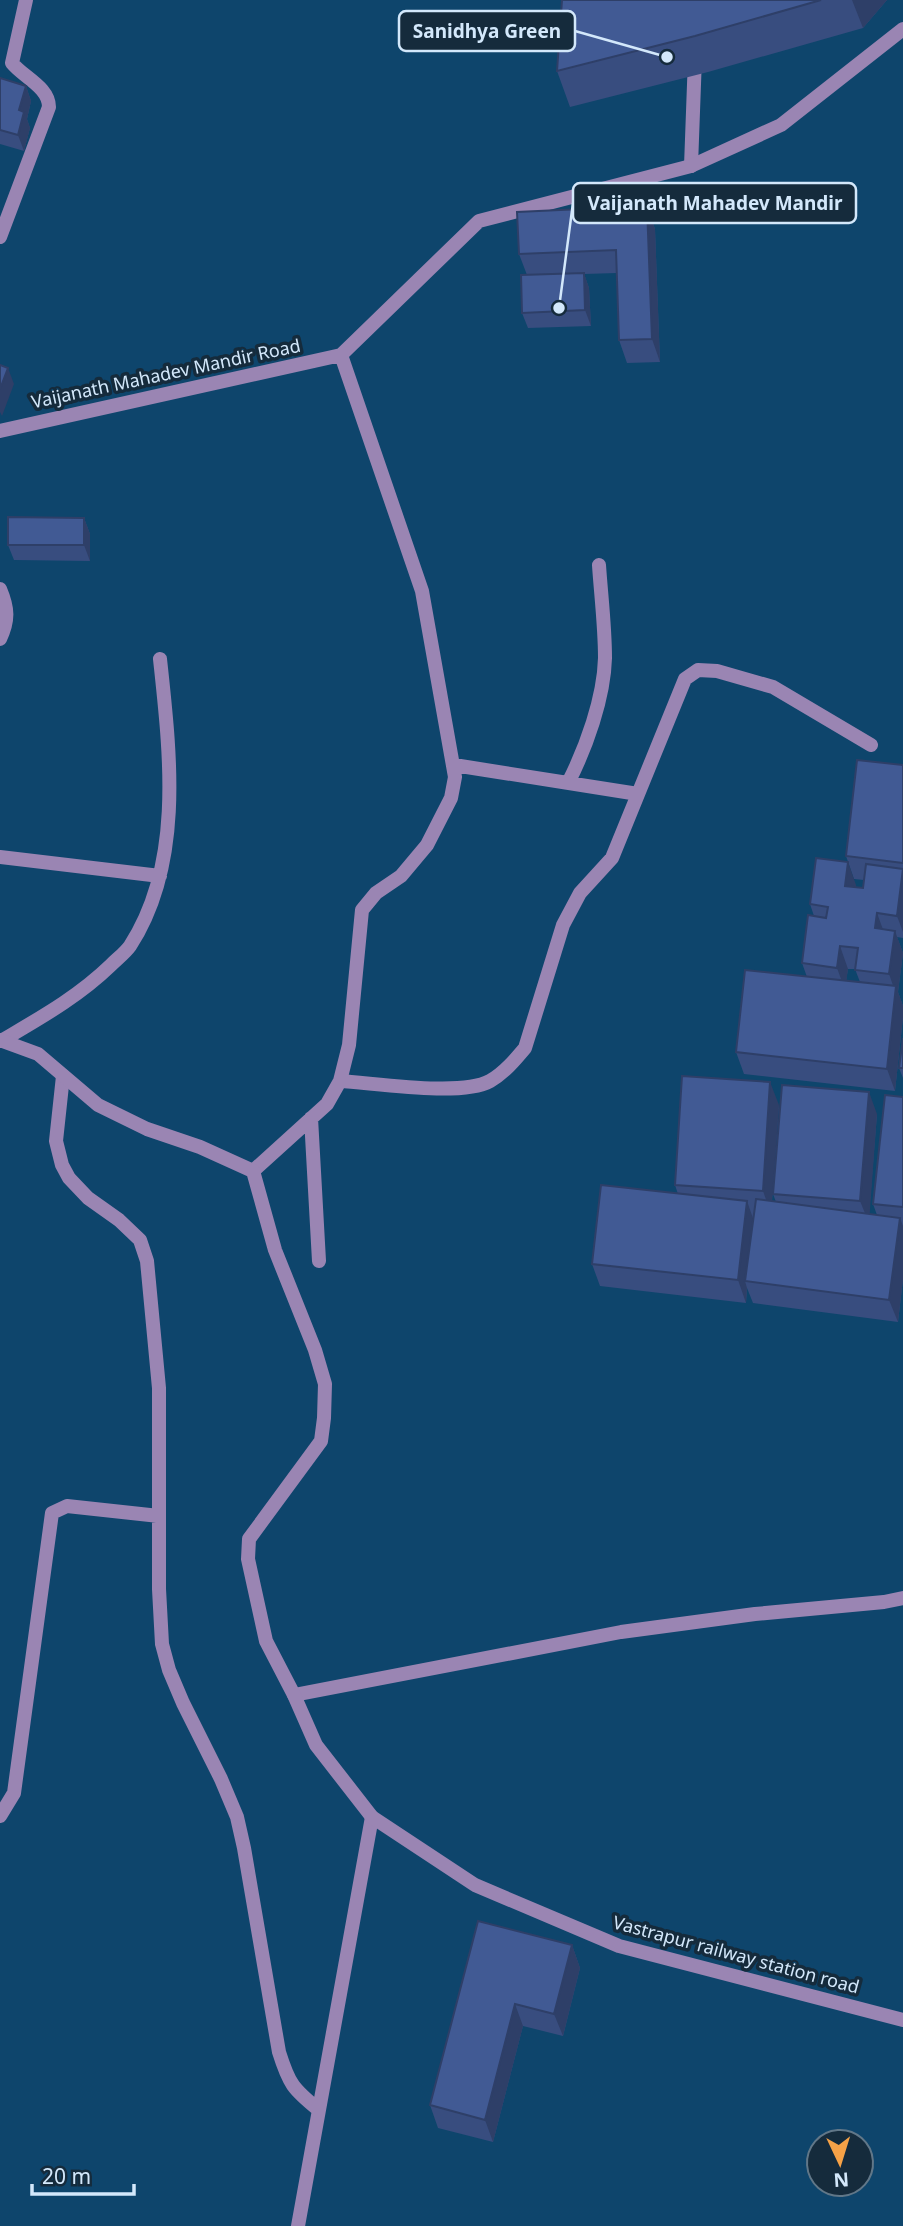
<svg xmlns="http://www.w3.org/2000/svg" width="903" height="2226" viewBox="0 0 903 2226" font-family="'Noto Sans',sans-serif">
	<style>
		.lines { fill: none; stroke-linecap: round; stroke-linejoin: round }
		.service { stroke: #9a85b3; stroke-width: 14 }
		.minor { stroke: #9a85b3; stroke-width: 14 }
		.tertiary { stroke: #9a85b3; stroke-width: 14 }
		.wall { fill: #384d7f; fill-rule: evenodd }
		.shaded-wall { fill: #2e3f68 }
		.building { fill: #415a94; stroke: #2e3f68; stroke-width: 2 }
		.labels { text-anchor: middle; stroke-width: 7; stroke-linejoin: round; paint-order: stroke }
		.street-label { font-size: 18px; fill: #d3e8fb; stroke: #152b3c }
		.leader { fill: none; stroke: #d3e8fb; stroke-width: 2.5 }
		.callout-dot { fill: #d3e8fb; stroke: #152b3c; stroke-width: 2.5 }
		.callout { fill: #152b3c; stroke: #d3e8fb; stroke-width: 2.5 }
		.callout-label { font-size: 19px; text-anchor: middle; font-weight: bold; fill: #d3e8fb }
	</style>
	<rect width="100%" height="100%" fill="#0e456c"/>
	<g class="lines">
		<path class="service" d="M 691,166 L 695,57"/>
		<path class="minor" d="M 0,237 L 49,107 C 49,87 23,77 12,63 L 26,0
			M 341,355 L 479,221 L 691,166 L 781,125 L 903,29
			M 0,431 L 341,355
			M 0,589 C 8,608 9,620 0,639
			M 454,765 L 638,794
			M 568,783 C 586,748 604,698 605,658 C 605,627 601,595 599,565
			M 0,857 L 160,876
			M 1,1041 C 40,1018 78,997 111,965 C 117,959 125,953 130,946 C 184,863 170,753 160,659
			M 63,1076 L 56,1141 L 62,1165 L 69,1178 L 88,1198 L 119,1220 L 140,1240 L 147,1261 L 159,1388 L 159,1589 L 162,1644 L 169,1670 L 183,1703 L 221,1779 L 237,1817 L 244,1848 L 279,2052 C 289,2084 293,2089 319,2110
			M 340,1081 C 375,1083 461,1097 490,1081 C 504,1073 515,1060 525,1048 L 563,925 L 580,893 L 612,858 L 685,679 L 698,670 L 717,671 L 773,687 L 871,745
			M 311,1118 L 319,1261
			M 253,1171 L 327,1104 L 340,1081 L 349,1045 L 362,910 L 376,893 L 401,876 L 427,845 L 451,798 L 455,777 L 422,591 L 341,355
			M 294,1695 L 621,1632 L 755,1614 L 884,1602 L 903,1598
			M 0,1816 L 14,1793 L 52,1513 L 67,1506 L 159,1516
			M 298,2226 L 372,1817"/>
		<path class="tertiary" d="M 0,1040 L 38,1054 L 98,1105 L 147,1129 L 200,1147 L 253,1171 L 275,1250 L 315,1350 L 325,1384 L 324,1418 L 321,1441 L 249,1539 L 248,1559 L 266,1641 L 294,1695 L 316,1745 L 372,1817 L 475,1885 L 619,1946 L 903,2020"/>
	</g>
	<path class="wall" d="M 562,0 L 887,0 L 863,28 L 708,72 L 570,107 L 557,71 Z
		M 0,78 L 26,86 L 31,101 L 27,119 L 30,128 L 24,151 L 0,144 Z
		M 647,206 L 655,229 L 660,362 L 627,363 L 619,340 L 617,273 L 584,274 L 589,288 L 591,326 L 528,328 L 522,313 L 527,275 L 519,254 Z
		M 84,518 L 90,534 L 90,561 L 14,560 L 8,545 Z
		M 903,765 L 903,938 L 897,937 L 903,953 L 898,992 L 903,1006 L 903,1017 L 895,1091 L 744,1074 L 736,1052 L 807,977 L 802,963 L 814,916 L 810,904 L 856,885 L 856,888 L 863,888 L 864,880 L 854,879 L 846,856 ZM 848,969 L 855,969 L 860,982 L 846,981 Z
		M 903,1038 L 903,1078 L 899,1068 Z
		M 903,1097 L 903,1279 L 898,1322 L 753,1303 L 747,1288 L 746,1303 L 600,1286 L 592,1264 L 678,1194 L 675,1185 L 779,1105 L 772,1201 L 776,1202 L 773,1194 L 877,1114 L 869,1214 L 877,1215 L 873,1204 Z
		M 478,1921 L 572,1945 L 580,1968 L 563,2036 L 523,2026 L 493,2142 L 438,2128 L 430,2105 Z"/>
	<path class="shaded-wall" d="M 852,0 L 887,0 L 863,28 Z
		M 26,86 L 31,101 L 27,119 L 30,128 L 24,151 L 18,135 L 19,110 Z
		M 647,206 L 655,229 L 660,362 L 652,339 Z
		M 584,273 L 589,288 L 591,326 L 585,310 Z
		M 8,368 L 14,384 L 2,416 L 0,412 L 0,389 Z
		M 84,518 L 90,534 L 90,561 L 84,545 Z
		M 848,862 L 856,885 L 853,909 L 845,886 Z
		M 903,872 L 903,932 L 897,916 Z
		M 877,913 L 885,935 L 875,928 Z
		M 895,931 L 903,953 L 898,992 L 903,1006 L 903,1017 L 895,1091 L 887,1069 L 895,991 L 889,974 Z
		M 840,946 L 848,969 L 845,990 L 837,968 Z
		M 770,1082 L 779,1105 L 771,1214 L 763,1191 Z
		M 869,1092 L 877,1114 L 869,1223 L 860,1201 Z
		M 747,1201 L 755,1224 L 745,1281 L 747,1288 L 746,1303 L 738,1280 Z
		M 900,1218 L 903,1226 L 903,1279 L 898,1322 L 889,1300 Z
		M 572,1945 L 580,1968 L 563,2036 L 554,2014 Z
		M 515,2004 L 523,2026 L 493,2142 L 485,2120 Z"/>
	<path class="building" d="M 562,0 L 821,0 L 695,36 L 557,71 Z
		M 0,78 L 26,86 L 19,110 L 24,112 L 18,135 L 0,130 Z
		M 647,206 L 652,339 L 619,340 L 616,250 L 519,254 L 517,212 Z
		M 584,273 L 585,310 L 522,313 L 521,275 Z
		M 0,365 L 8,368 L 0,389 Z
		M 8,517 L 84,518 L 84,545 L 8,545 Z
		M 857,760 L 903,765 L 903,863 L 846,856 Z
		M 816,858 L 848,862 L 845,886 L 863,888 L 866,864 L 903,869 L 897,916 L 877,913 L 875,928 L 895,931 L 889,974 L 855,970 L 858,948 L 840,946 L 837,968 L 802,963 L 808,915 L 826,918 L 828,907 L 810,904 Z
		M 745,970 L 896,986 L 887,1069 L 736,1052 Z
		M 903,1038 L 903,1068 L 899,1068 Z
		M 682,1076 L 770,1082 L 763,1191 L 675,1185 Z
		M 782,1085 L 869,1092 L 860,1201 L 773,1194 Z
		M 885,1095 L 903,1097 L 903,1207 L 873,1204 Z
		M 601,1185 L 747,1201 L 738,1280 L 592,1264 Z
		M 756,1199 L 900,1218 L 889,1300 L 745,1281 Z
		M 478,1921 L 572,1945 L 554,2014 L 515,2004 L 485,2120 L 430,2105 Z"/>
	<g class="labels">
		<g class="street-label">
			<text transform="translate(166 374) rotate(-12)" y="6">Vaijanath Mahadev Mandir Road</text>
			<text transform="translate(736 1955) rotate(15)" y="6">Vastrapur railway station road</text>
		</g>
	</g>
	<path class="leader" d="M667 57L575 31M559 308L573 203"/>
	<g class="callout-dot">
		<circle cx="667" cy="57" r="7"/>
		<circle cx="559" cy="308" r="7"/>
	</g>
	<g class="callout">
		<rect x="399" y="11" width="176" height="40" rx="7"/>
		<rect x="573" y="183" width="283" height="40" rx="7"/>
	</g>
	<g class="callout-label">
		<text x="487" y="38">Sanidhya Green</text>
		<text x="715" y="210">Vaijanath Mahadev Mandir</text>
	</g>
	<g transform="translate(840 2163) rotate(176)"><circle r="33" fill="#152b3c" stroke="#617788" stroke-width="2"/>
	<path d="M0-5L12 26L0 18L-12 26Z" fill="#f6a247"/>
	<text y="-10" font-size="19" font-weight="bold" text-anchor="middle" fill="#d3e8fb">N</text>
	</g>
	<path d="M32 2184v10h102v-10" fill="none" stroke="#d3e8fb" stroke-width="3.5"/>
	<text x="42" y="2184" font-size="21" fill="#d3e8fb" stroke="#152b3c" stroke-width="5" paint-order="stroke">20 m</text>
</svg>
